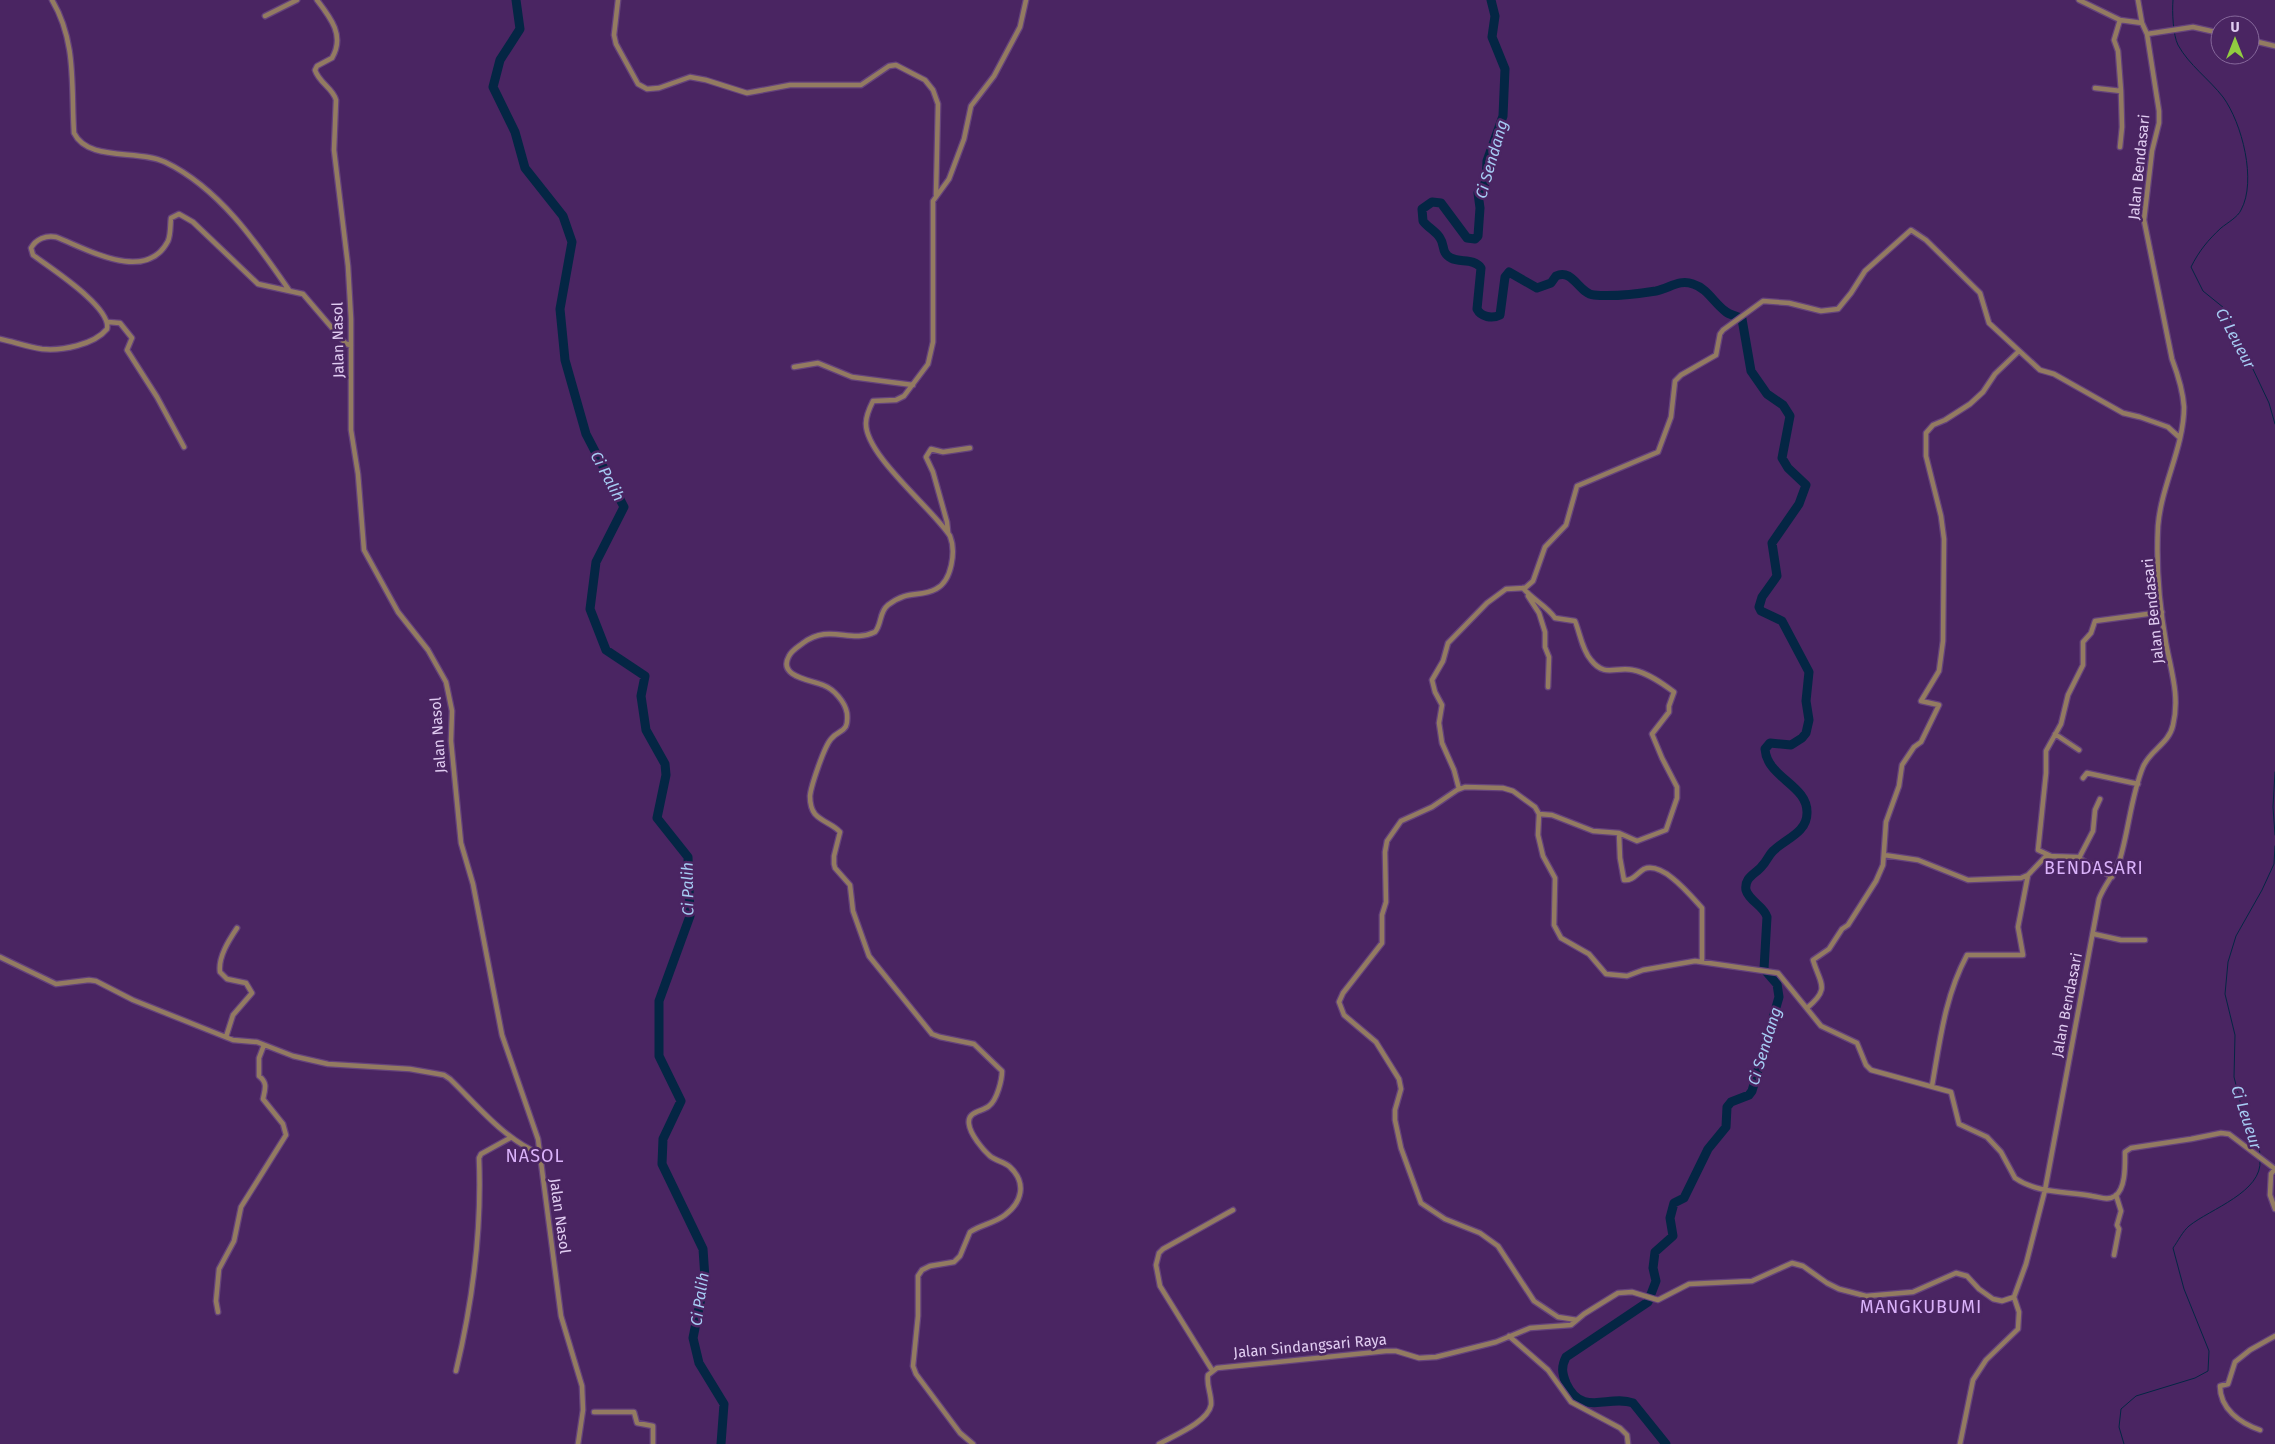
<svg xmlns="http://www.w3.org/2000/svg" width="2275" height="1444" viewBox="0 0 2275 1444" font-family="'Fira Sans',sans-serif">
	<style>
		.lines { fill: none; stroke-linecap: round; stroke-linejoin: round }
		.stream { stroke: #042644; stroke-width: 1 }
		.river { stroke: #042644; stroke-width: 9 }
		.minor-casing { stroke: #65437c; stroke-width: 7 }
		.minor { stroke: #937b61; stroke-width: 4.5 }
		.labels { text-anchor: middle; stroke-width: 5; stroke-linejoin: round; paint-order: stroke }
		.street-label { font-size: 15px; fill: #e0ccf1; stroke: #4a2562 }
		.water-label { font-size: 16px; font-style: italic; fill: #a6ccf3; stroke: #4a2562 }
		.quarter-label { font-size: 18px; letter-spacing: 1px; fill: #dab2fa; stroke: #4a2562 }
	</style>
	<rect width="100%" height="100%" fill="#4a2562"/>
	<g class="lines">
		<path class="stream" d="M 2173,0 C 2172,12 2173,35 2178,45 C 2189,65 2209,79 2223,97 C 2242,123 2257,181 2241,210 C 2238,217 2227,223 2221,228 C 2208,240 2199,251 2191,267 L 2203,291 L 2224,308 L 2269,403 L 2275,424
			M 2275,772 L 2273,807 L 2275,835
			M 2260,1156 L 2259,1143 L 2242,1109 L 2234,1077 L 2235,1035 L 2225,994 L 2228,962 L 2236,936 L 2262,890 L 2274,864 L 2275,846
			M 2124,1444 L 2119,1427 L 2121,1409 L 2136,1396 L 2195,1378 L 2208,1371 L 2209,1351 L 2184,1289 L 2173,1248 C 2178,1241 2183,1231 2189,1226 C 2210,1209 2263,1192 2260,1160"/>
		<path class="river" d="M 516,0 L 520,29 L 500,60 L 493,87 L 515,132 L 525,168 L 563,216 L 572,242 L 560,309 L 565,360 L 586,434 L 624,507 L 596,562 L 590,609 L 606,650 L 645,676 L 641,696 L 646,730 L 665,764 L 666,775 L 657,818 L 688,857 L 690,916 L 659,1001 L 659,1056 L 681,1101 L 663,1139 L 662,1164 L 703,1249 L 705,1278 L 693,1338 L 699,1363 L 724,1404 L 721,1444
			M 1491,0 L 1495,16 L 1492,37 L 1505,69 L 1503,116 L 1487,161 L 1486,182 L 1478,193 L 1480,208 L 1478,236 L 1475,239 L 1467,238 L 1441,203 L 1432,202 L 1422,209 L 1423,221 C 1427,227 1436,231 1440,238 C 1445,245 1441,253 1451,258 C 1460,263 1474,258 1481,268 L 1477,309 C 1481,317 1492,319 1500,315 L 1505,277 L 1509,272 L 1537,288 L 1551,283 L 1556,276 C 1573,268 1579,294 1594,295 C 1613,297 1637,294 1656,291 C 1670,288 1679,279 1693,284 C 1707,288 1714,303 1725,311 C 1730,316 1737,315 1742,319 L 1751,371 L 1767,394 L 1783,405 L 1790,416 L 1782,458 L 1788,468 L 1806,485 L 1799,504 L 1772,543 L 1777,576 L 1762,597 L 1759,607 L 1761,611 L 1782,621 L 1809,672 L 1806,701 L 1809,720 L 1806,733 L 1802,738 L 1791,745 L 1770,743 L 1765,749 C 1767,778 1808,785 1807,813 C 1807,833 1785,839 1773,851 C 1768,856 1767,861 1762,866 C 1756,874 1744,877 1746,890 C 1749,901 1764,906 1767,917 L 1764,969 L 1777,984 L 1779,997 L 1752,1091 L 1749,1095 L 1731,1102 L 1727,1107 L 1726,1127 L 1708,1149 L 1684,1198 L 1674,1203 L 1670,1218 L 1673,1236 L 1655,1252 L 1653,1268 L 1656,1281 L 1648,1302 L 1566,1357 C 1561,1367 1562,1373 1566,1383 C 1582,1418 1609,1394 1633,1403 L 1666,1444"/>
		<g class="minor-casing">
			<path id="minor" d="M 52,0 C 77,42 71,87 74,133 C 88,162 138,149 165,162 C 219,188 256,242 289,290
				M 317,0 C 331,18 345,36 332,58 L 317,66 L 315,70 C 319,83 333,88 336,100 L 334,150 L 348,266 L 351,319 L 351,430 L 358,474 L 364,550 L 398,612 L 428,650 L 446,682 L 452,711 L 451,741 L 461,843 L 473,884 L 502,1035 L 538,1139 L 561,1316 L 582,1386 L 583,1410 L 578,1444
				M 618,0 L 614,35 L 616,44 L 638,84 L 647,89 L 659,88 L 690,77 L 706,80 L 747,93 L 790,85 L 861,85 L 889,66 L 896,65 L 925,80 L 933,90 L 938,104 L 936,195
				M 2138,0 L 2142,23
				M 265,16 L 297,0
				M 2147,34 L 2193,27 L 2220,33
				M 2250,40 L 2275,46
				M 2095,88 L 2121,91
				M 2120,147 L 2122,127 L 2121,91 L 2118,51 L 2114,40 L 2120,20
				M 108,322 L 120,323 L 132,338 L 127,350 L 157,397 L 184,447
				M 0,339 C 14,342 28,347 42,349 C 61,351 94,345 107,329 C 112,307 50,268 33,255 L 31,248 C 36,239 46,235 56,237 C 87,249 146,284 168,241 C 171,234 170,225 171,218 L 179,214 L 193,222 L 258,284 L 303,294 L 345,343 L 351,346
				M 794,367 L 818,363 L 852,377 L 913,385
				M 948,532 L 947,522 L 933,472 L 926,457 L 931,449 L 943,452 L 970,448
				M 1523,588 C 1533,600 1547,606 1555,618 L 1575,621 C 1580,633 1582,650 1591,660 C 1605,678 1616,666 1633,670 C 1648,673 1662,683 1674,692 L 1669,706 L 1669,712 L 1652,734 L 1662,758 L 1677,787 L 1677,798 L 1666,830 L 1637,841 L 1619,833 L 1593,831 L 1552,815 L 1539,814
				M 1528,596 L 1539,613 L 1545,632 L 1545,647 L 1549,657 L 1548,687
				M 2055,734 L 2079,750
				M 2083,778 L 2087,773 L 2138,784
				M 1459,789 L 1454,770 L 1442,743 L 1439,723 L 1442,705 L 1435,692 L 1432,680 L 1443,661 L 1448,643 L 1487,603 L 1506,589 L 1525,588 L 1533,581 L 1545,547 L 1566,525 L 1577,486 L 1658,452 L 1671,417 L 1675,381 L 1681,375 L 1716,355 L 1720,334 L 1723,330 L 1763,301 L 1789,303 L 1821,311 L 1838,309 L 1851,293 L 1865,271 L 1911,230 L 1926,240 L 1980,293 L 1989,323 L 2040,370 L 2054,374 L 2123,413 L 2140,417 L 2168,427 L 2179,437
				M 1619,833 L 1620,858 L 1624,880 C 1633,881 1637,873 1644,869 C 1663,861 1691,896 1702,908 L 1702,962
				M 1884,855 L 1918,860 L 1968,880 L 2021,878 L 2028,875 L 2046,856 L 2077,857 L 2112,877
				M 2051,856 L 2038,850 L 2046,773 L 2046,751 L 2061,724 L 2068,695 L 2083,665 L 2083,642 L 2091,633 L 2095,621 L 2162,612
				M 2079,858 L 2093,831 L 2095,810 L 2100,799
				M 2094,934 L 2121,940 L 2145,940
				M 0,957 L 56,984 L 89,980 L 96,981 L 133,1000 L 233,1040 L 257,1042 L 293,1056 L 328,1064 L 410,1069 L 444,1075 L 450,1079 C 477,1105 504,1139 540,1154
				M 1807,1008 C 1831,988 1820,984 1813,960 L 1829,949 L 1842,929 L 1848,925 L 1876,881 L 1883,865 L 1886,822 L 1899,786 L 1902,765 L 1914,747 L 1921,742 L 1939,705 L 1921,701 L 1939,671 L 1943,641 L 1944,539 L 1941,516 L 1926,456 L 1926,433 L 1933,425 L 1945,420 L 1970,404 L 1983,392 L 1995,374 L 2019,351
				M 226,1037 L 233,1015 L 252,993 L 246,983 L 227,979 L 220,972 C 218,957 229,940 237,928
				M 1932,1086 C 1940,1040 1945,996 1967,955 L 2023,955 L 2018,927 L 2028,875
				M 2114,1255 L 2119,1229 L 2117,1225 L 2121,1211 L 2116,1195
				M 218,1312 L 216,1301 L 219,1269 L 234,1241 L 241,1207 L 286,1135 L 283,1124 L 263,1099 C 265,1089 268,1083 259,1076 L 259,1058 L 264,1045
				M 1577,1320 L 1558,1317 L 1534,1301 L 1498,1246 L 1480,1233 L 1445,1219 L 1421,1203 L 1401,1148 L 1395,1120 L 1395,1110 L 1401,1089 L 1399,1079 L 1376,1042 L 1344,1015 L 1339,1002 L 1343,993 L 1382,943 L 1382,915 L 1386,902 L 1385,852 L 1387,841 L 1401,821 L 1432,807 L 1457,790 L 1465,787 L 1503,788 L 1513,791 L 1535,807 L 1539,814 L 1538,835 L 1543,856 L 1555,878 L 1554,925 L 1561,938 L 1589,954 L 1606,974 L 1627,976 L 1643,970 L 1695,961 L 1778,973 L 1821,1026 L 1857,1043 L 1866,1065 L 1871,1070 L 1951,1092 L 1959,1124 L 1987,1137 L 2001,1152 L 2015,1178 C 2038,1194 2067,1191 2092,1196 C 2100,1197 2108,1201 2115,1196 C 2126,1189 2125,1164 2125,1152 L 2131,1148 L 2191,1139 L 2221,1133 L 2229,1134 L 2275,1169 L 2271,1174 L 2270,1195 L 2275,1209
				M 1509,1336 L 1548,1370 L 1571,1402 L 1620,1428 L 1627,1435 L 1628,1444
				M 1212,1370 L 1160,1286 L 1156,1265 L 1159,1253 L 1163,1249 L 1233,1210
				M 456,1371 C 473,1300 482,1231 479,1158 L 481,1154 L 510,1138
				M 594,1412 L 634,1412 L 637,1423 L 653,1426 L 653,1444
				M 2260,1430 C 2240,1423 2220,1409 2220,1386 L 2228,1384 L 2235,1362 L 2250,1350 L 2275,1336
				M 973,1444 L 960,1433 L 916,1374 L 913,1366 L 918,1316 L 918,1276 L 922,1270 L 930,1266 L 954,1262 L 960,1256 L 970,1232 C 980,1225 995,1223 1005,1215 C 1022,1202 1027,1183 1010,1167 C 1005,1162 996,1161 990,1156 C 983,1150 970,1134 969,1124 C 967,1111 982,1112 989,1106 C 997,1100 1002,1080 1002,1071 L 974,1044 L 940,1037 L 932,1034 L 869,956 L 853,911 L 850,885 L 835,868 L 834,864 L 834,856 L 840,832 C 833,824 822,822 815,814 C 811,809 810,802 810,796 C 811,786 824,747 831,739 C 840,728 849,734 847,713 C 845,702 834,689 823,685 C 812,680 777,677 789,656 C 792,650 798,647 803,643 C 830,623 850,644 875,632 C 882,624 879,612 888,605 C 909,589 919,598 936,589 C 952,581 956,551 950,536 C 932,508 865,455 866,423 C 866,416 870,407 873,401 L 896,400 L 904,396 L 928,364 L 933,342 L 933,201 L 949,179 L 964,139 L 971,106 L 994,76 L 1020,27 L 1026,0
				M 1159,1444 C 1173,1436 1208,1422 1211,1405 C 1212,1395 1206,1385 1208,1375 L 1217,1368 L 1386,1351 L 1396,1351 L 1419,1358 L 1436,1357 L 1496,1342 L 1530,1328 L 1571,1325 L 1584,1314 L 1618,1293 L 1632,1292 L 1658,1300 L 1689,1284 L 1752,1281 L 1792,1263 L 1803,1266 L 1827,1283 L 1839,1289 L 1866,1296 L 1913,1292 L 1956,1273 L 1967,1276 L 1979,1289 L 1993,1299 L 2002,1301 L 2014,1297 L 2026,1264 L 2045,1190 L 2099,899 C 2104,885 2115,874 2120,859 C 2129,829 2131,796 2143,767 C 2150,750 2169,744 2173,725 C 2180,696 2171,671 2166,643 C 2159,604 2156,565 2158,526 C 2161,486 2184,447 2184,407 C 2183,391 2178,375 2172,359 L 2144,220 L 2152,151 L 2159,123 L 2159,111 L 2147,34 L 2142,23 L 2120,20 L 2079,0
				M 1960,1444 L 1973,1380 L 1986,1360 L 2018,1329 L 2019,1312 L 2014,1297"/>
		</g>
		<use href="#minor" class="minor"/>
	</g>
	<g class="labels">
		<g class="street-label">
			<text transform="translate(2139 167) rotate(-84)" y="5">Jalan Bendasari</text>
			<text transform="translate(338 340) rotate(-91)" y="5">Jalan Nasol</text>
			<text transform="translate(2153 611) rotate(-96)" y="5">Jalan Bendasari</text>
			<text transform="translate(438 735) rotate(-94)" y="5">Jalan Nasol</text>
			<text transform="translate(2067 1005) rotate(-79)" y="5">Jalan Bendasari</text>
			<text transform="translate(560 1216) rotate(82)" y="5">Jalan Nasol</text>
			<text transform="translate(1310 1346) rotate(-5)" y="5">Jalan Sindangsari Raya</text>
		</g>
		<g class="water-label">
			<text transform="translate(1491 159) rotate(-74)" y="6">Ci Sendang</text>
			<text transform="translate(2236 338) rotate(62)" y="6">Ci Leueur</text>
			<text transform="translate(608 476) rotate(62)" y="6">Ci Palih</text>
			<text transform="translate(687 889) rotate(-91)" y="6">Ci Palih</text>
			<text transform="translate(1764 1046) rotate(-73)" y="6">Ci Sendang</text>
			<text transform="translate(2247 1117) rotate(72)" y="6">Ci Leueur</text>
			<text transform="translate(699 1299) rotate(-82)" y="6">Ci Palih</text>
		</g>
		<g class="quarter-label">
			<text x="2094" y="874">BENDASARI</text>
			<text x="535" y="1162">NASOL</text>
			<text x="1921" y="1313">MANGKUBUMI</text>
		</g>
	</g>
	<g transform="translate(2235 40)"><circle r="24" fill="#4a2562" stroke="#86689b"/>
	<path d="M0-4L9 19L0 12L-9 19Z" fill="#91cd40"/>
	<text y="-8" font-size="14" font-weight="bold" text-anchor="middle" fill="#e0ccf1">U</text>
	</g>
</svg>
